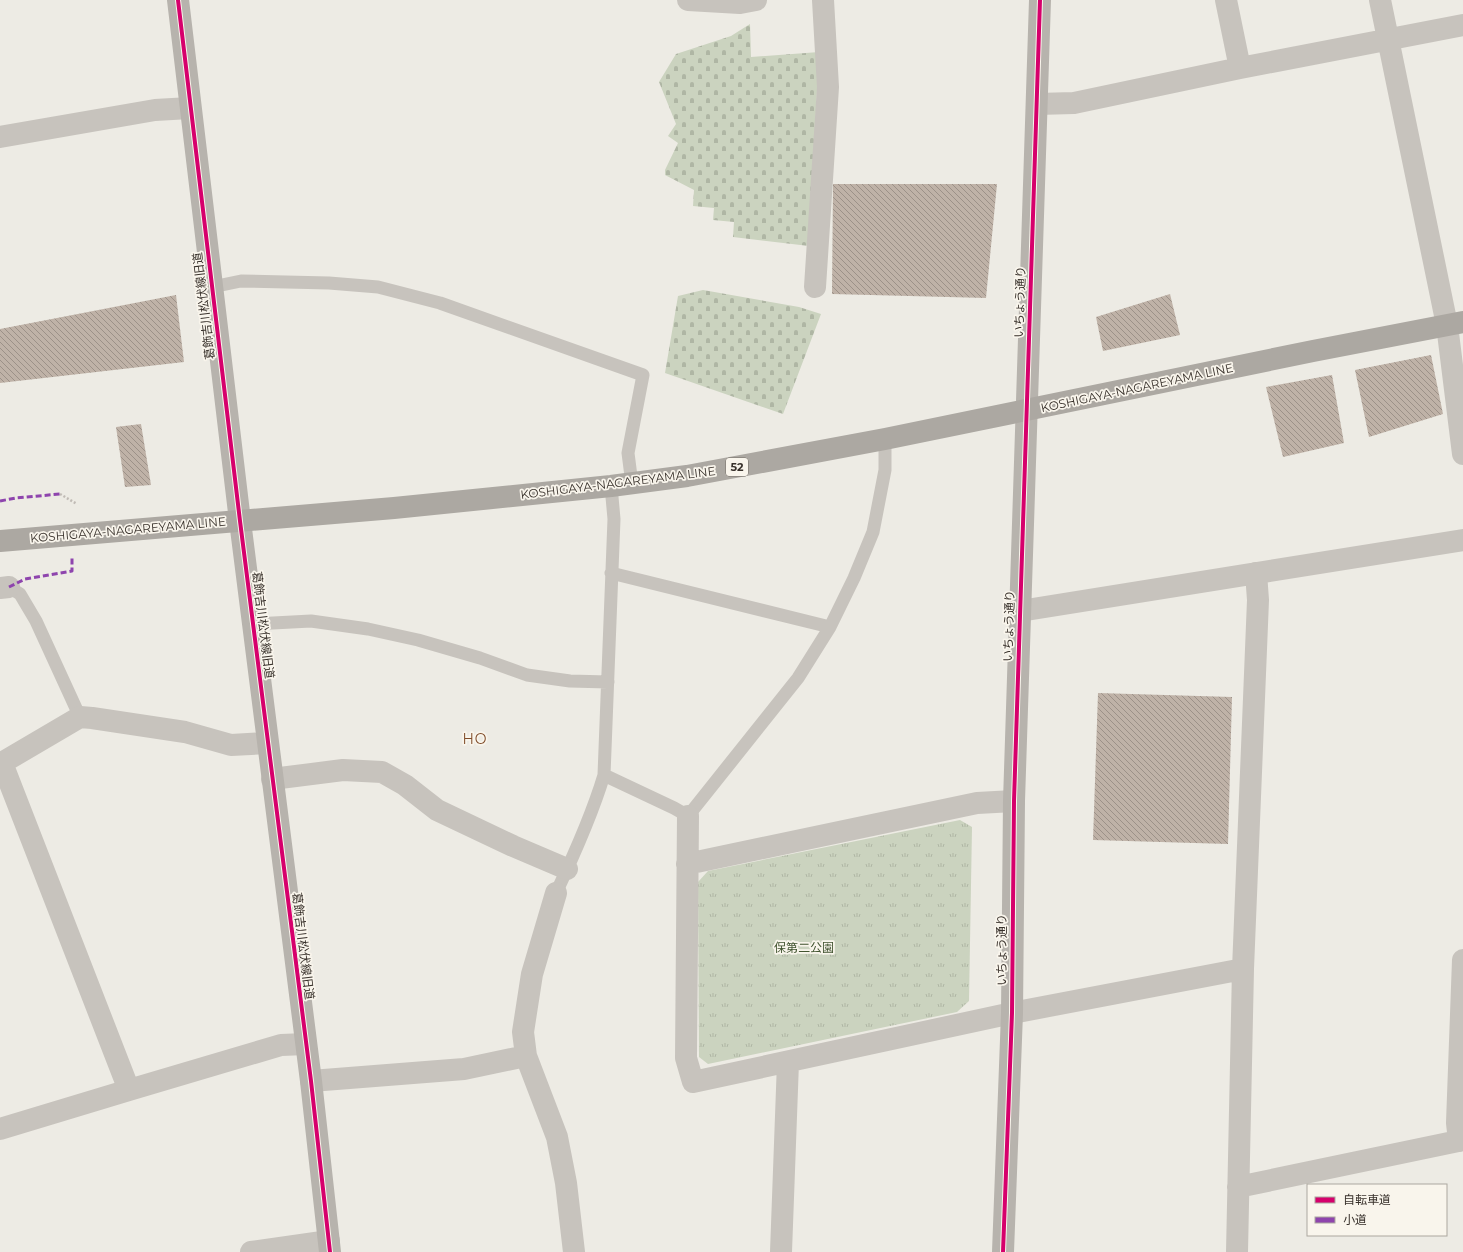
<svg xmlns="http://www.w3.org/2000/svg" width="1463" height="1252" viewBox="0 0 1463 1252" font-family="Montserrat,'Noto Sans JP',sans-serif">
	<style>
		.cemetery { fill: url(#cemetery-stones) }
		.park { fill: url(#park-tufts) }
		.building { fill: url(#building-back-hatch) }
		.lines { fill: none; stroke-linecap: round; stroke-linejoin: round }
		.path { stroke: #c0bbb5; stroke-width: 2.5; stroke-dasharray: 2 2; stroke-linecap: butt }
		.lane { stroke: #c7c3bd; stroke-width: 13 }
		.street { stroke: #c7c3bd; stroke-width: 22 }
		.secondary { stroke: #b7b3ad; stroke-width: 22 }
		.primary { stroke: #aca8a2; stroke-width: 22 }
		.quiet { stroke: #8e44ad; stroke-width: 3; stroke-dasharray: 6 3; stroke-linecap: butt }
		.cycleway-casing { stroke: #f9f5ec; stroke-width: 6 }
		.cycleway { stroke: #d6006c; stroke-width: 4 }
		.labels { text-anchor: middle; stroke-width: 3.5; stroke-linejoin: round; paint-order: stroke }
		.shield { fill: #f9f5ec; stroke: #726c65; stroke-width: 1 }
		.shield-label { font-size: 11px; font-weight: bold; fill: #38312b }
		.street-label { font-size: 12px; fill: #38312b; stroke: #f9f5ec }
		.park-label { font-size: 12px; fill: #415430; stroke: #f9f5ec }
		.quarter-label { font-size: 14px; letter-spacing: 1px; fill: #804d2a; stroke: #f9f5ec }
	</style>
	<defs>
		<pattern id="cemetery-stones" width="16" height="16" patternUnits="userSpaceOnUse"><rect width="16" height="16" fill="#cbd3bf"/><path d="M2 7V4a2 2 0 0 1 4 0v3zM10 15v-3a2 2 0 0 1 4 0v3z" fill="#afb6a4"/></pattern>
		<pattern id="park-tufts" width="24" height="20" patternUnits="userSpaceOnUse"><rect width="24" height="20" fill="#cbd3bf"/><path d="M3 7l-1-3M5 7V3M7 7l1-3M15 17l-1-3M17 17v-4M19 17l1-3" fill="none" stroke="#afb6a4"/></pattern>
		<pattern id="building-back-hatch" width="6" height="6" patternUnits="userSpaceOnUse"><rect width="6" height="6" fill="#bfb2a7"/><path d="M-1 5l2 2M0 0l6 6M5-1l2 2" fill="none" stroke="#9c9188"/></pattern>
	</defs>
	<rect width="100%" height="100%" fill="#edebe4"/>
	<path class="cemetery" d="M 750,24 L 751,57 L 819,52 L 809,246 L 733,237 L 734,222 L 713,220 L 714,208 L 693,206 L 694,190 L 665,175 L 665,170 L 678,143 L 668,136 L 676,124 L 659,82 L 676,54 L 731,36 Z
		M 703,290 L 799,307 L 821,314 L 783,414 L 665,373 L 678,296 Z"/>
	<path class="park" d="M 960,820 L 972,827 L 969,1001 L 957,1012 L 708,1064 L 699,1057 L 698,882 L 708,871 Z"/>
	<path class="building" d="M 833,184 L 997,184 L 986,298 L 832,294 Z
		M 1170,294 L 1180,335 L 1103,351 L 1096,317 Z
		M 176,295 L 184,362 L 0,383 L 0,329 Z
		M 1431,355 L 1443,414 L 1369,437 L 1355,370 Z
		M 1332,375 L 1344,443 L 1283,457 L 1266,387 Z
		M 141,424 L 151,485 L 125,487 L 116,427 Z
		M 1098,693 L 1232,697 L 1228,844 L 1093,840 Z"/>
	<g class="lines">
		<path class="path" d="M 60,494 L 77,504"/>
		<path class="lane" d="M 212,287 L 241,281 L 329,283 L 378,287 L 440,303 L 643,375 L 628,453 L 632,484
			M 611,573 L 830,627
			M 9,587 L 20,594 L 36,621 L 80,717
			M 253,624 L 311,621 L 368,629 L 418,640 L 480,658 L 527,675 L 570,681 L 608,682
			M 604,775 L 674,808 L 688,816 L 798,678 L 830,627 L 854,578 L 873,532 L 885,470 L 885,439
			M 556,893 C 574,855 592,815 604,775 L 614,519 L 611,486"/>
		<path class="street" d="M 688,0 L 740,3 L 756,0
			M 1226,0 L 1240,68
			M 1380,0 L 1447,325 L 1463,454
			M 1037,104 L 1074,103 L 1240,68 L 1463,25
			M 0,137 L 155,110 L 190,108
			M 815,287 L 828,87 L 823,0
			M 0,588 L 9,587
			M 1020,611 L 1463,540
			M 2,763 L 129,1090
			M 0,764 L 80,717 L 92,718 L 185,732 L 231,745 L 267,743
			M 272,779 L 343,770 L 382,772 L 405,785 L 437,810 L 513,846 L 567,869
			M 688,816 L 686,1058 L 693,1082 L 1012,1013 L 1243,969
			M 687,864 L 977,803 L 1014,801
			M 556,893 L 532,974 L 523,1032 L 526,1056 L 557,1137 L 566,1183 L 574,1252
			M 311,1081 L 464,1069 L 526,1056
			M 0,1129 L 129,1090 L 281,1045 L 306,1044
			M 1459,1141 L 1457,1123 L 1463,960
			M 1238,1187 L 1463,1140
			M 251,1252 L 329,1241
			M 781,1252 L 788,1062
			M 1237,1252 L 1243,969 L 1258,600 L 1256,573"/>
		<path class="secondary" d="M 178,0 L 240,521 L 311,1081 L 330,1252
			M 1003,1252 L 1012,1013 L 1014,801 L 1040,0"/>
		<path class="primary" d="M 0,541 L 394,508 L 611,486 L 687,476 L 885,439 L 1313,351 L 1463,322"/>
		<path class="quiet" d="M 0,501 L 16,498 L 60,494
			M 9,587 L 25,579 L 72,571 L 72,558"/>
		<g class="cycleway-casing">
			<path id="cycleway" d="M 178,0 L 240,521 L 311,1081 L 330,1252
				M 1003,1252 L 1012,1013 L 1014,801 L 1040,0"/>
		</g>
		<use href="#cycleway" class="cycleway"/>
	</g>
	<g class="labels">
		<rect class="shield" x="726" y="458" width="22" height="18" rx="3"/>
		<g class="shield-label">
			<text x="737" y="471">52</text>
		</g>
		<g class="street-label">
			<text transform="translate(1020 302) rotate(-88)" y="4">いちょう通り</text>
			<text transform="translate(204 306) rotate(-97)" y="4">葛飾吉川松伏線旧道</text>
			<text transform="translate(1137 388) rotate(-12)" y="4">KOSHIGAYA-NAGAREYAMA LINE</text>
			<text transform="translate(618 483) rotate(-7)" y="4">KOSHIGAYA-NAGAREYAMA LINE</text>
			<text transform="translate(128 530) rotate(-5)" y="4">KOSHIGAYA-NAGAREYAMA LINE</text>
			<text transform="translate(263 625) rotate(83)" y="4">葛飾吉川松伏線旧道</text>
			<text transform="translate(1009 626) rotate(-88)" y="4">いちょう通り</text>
			<text transform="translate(303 946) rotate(83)" y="4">葛飾吉川松伏線旧道</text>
			<text transform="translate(1002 950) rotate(-90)" y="4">いちょう通り</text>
		</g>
		<g class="park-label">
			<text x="804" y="952">保第二公園</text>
		</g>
		<g class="quarter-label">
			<text x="475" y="744">HO</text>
		</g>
	</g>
	<rect x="1307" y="1184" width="140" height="52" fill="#f9f5ec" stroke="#aca79f"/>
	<rect x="1315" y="1197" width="20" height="6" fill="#d6006c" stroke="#aca79f"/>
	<text x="1343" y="1204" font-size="12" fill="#38312b">自転車道</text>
	<rect x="1315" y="1217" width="20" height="6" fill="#8e44ad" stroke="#aca79f"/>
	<text x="1343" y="1224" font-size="12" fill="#38312b">小道</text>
</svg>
